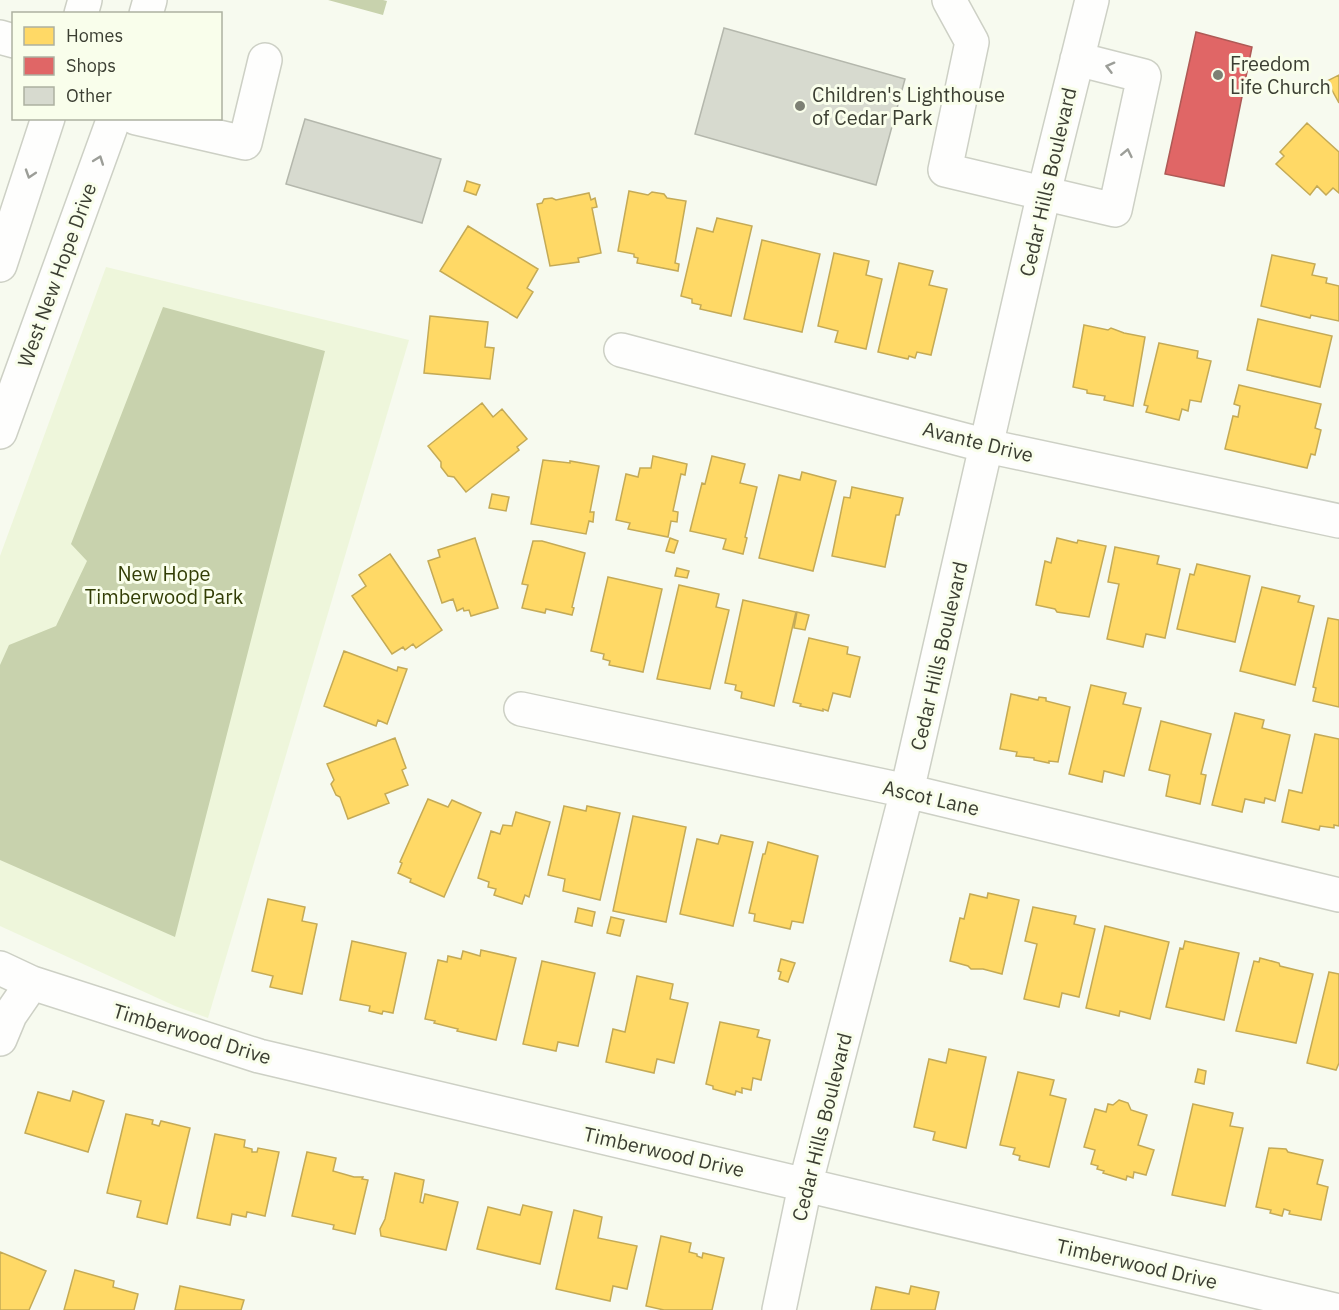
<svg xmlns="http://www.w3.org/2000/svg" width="1339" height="1310" viewBox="0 0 1339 1310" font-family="'IBM Plex Sans',sans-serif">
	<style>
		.green { fill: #eef6db }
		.water { fill: #c8d2ad }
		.homes { fill: #ffd966; stroke: #c4aa56; stroke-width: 1.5 }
		.shops { fill: #e06666; stroke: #ae5a56; stroke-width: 1.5 }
		.building { fill: #d7dacf; stroke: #b4b7ac; stroke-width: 1.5 }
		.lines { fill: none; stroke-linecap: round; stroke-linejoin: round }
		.minor-casing { stroke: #cdd0c5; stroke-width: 36 }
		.major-casing { stroke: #cdd0c5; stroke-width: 36 }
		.minor { stroke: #fefefd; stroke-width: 33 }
		.major { stroke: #fefefd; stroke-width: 33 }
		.oneway { stroke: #9c9e98 }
		.poi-dot { fill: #7d8074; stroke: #f9feeb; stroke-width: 2 }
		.labels { text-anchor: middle; stroke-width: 6; stroke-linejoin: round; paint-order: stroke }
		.poi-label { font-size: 20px; fill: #3b3e32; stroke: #f9feeb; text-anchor: start }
		.street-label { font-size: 20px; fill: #3b3e32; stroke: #f9feeb }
		.park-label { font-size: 20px; fill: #323d05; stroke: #f9feeb }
	</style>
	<rect width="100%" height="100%" fill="#f7faef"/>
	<path class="green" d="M 106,267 L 409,340 L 208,1018 L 175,1006 L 0,926 L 0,556 Z"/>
	<path class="water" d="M 328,0 L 383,0 L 387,1 L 383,15 Z
		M 163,307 L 325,351 L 175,937 L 0,860 L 0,665 L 9,645 L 56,626 L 87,561 L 71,544 Z"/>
	<path class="homes" d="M 1339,75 L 1339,103 L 1327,81 Z
		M 1307,123 L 1339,152 L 1339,193 L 1333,188 L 1326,195 L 1317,186 L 1310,195 L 1276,164 L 1284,156 L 1280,152 Z
		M 467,181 L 480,185 L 476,195 L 464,191 Z
		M 629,191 L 648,195 L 652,192 L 664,194 L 667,198 L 686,201 L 675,263 L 679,264 L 678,271 L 637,263 L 638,258 L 634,257 L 634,254 L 618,251 Z
		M 589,193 L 591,200 L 595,198 L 597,207 L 592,208 L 601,253 L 578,258 L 579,262 L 550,266 L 537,204 L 542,203 L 544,199 L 552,198 L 556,200 Z
		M 717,218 L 752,226 L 731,316 L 700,309 L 701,305 L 692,303 L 692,299 L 681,296 L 697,228 L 713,232 Z
		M 468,226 L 538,269 L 527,288 L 533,292 L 517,318 L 440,271 Z
		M 762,240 L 820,254 L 802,332 L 744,319 Z
		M 834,253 L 869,261 L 866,275 L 882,279 L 866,349 L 835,342 L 838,331 L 818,326 Z
		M 1272,255 L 1315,264 L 1312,275 L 1327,278 L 1326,283 L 1339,286 L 1339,321 L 1311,315 L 1310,318 L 1261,306 Z
		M 899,263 L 933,271 L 929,285 L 947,289 L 931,355 L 917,352 L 915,358 L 909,356 L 908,359 L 878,352 Z
		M 430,316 L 488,322 L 485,347 L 494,348 L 490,379 L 424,373 Z
		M 1258,319 L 1332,336 L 1320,387 L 1247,370 Z
		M 1084,325 L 1108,330 L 1111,328 L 1124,333 L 1145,337 L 1133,406 L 1104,400 L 1105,396 L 1087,393 L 1087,390 L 1073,387 Z
		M 1159,343 L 1198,351 L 1197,358 L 1211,361 L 1201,402 L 1190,400 L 1188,411 L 1182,409 L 1179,420 L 1146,412 L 1148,406 L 1144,405 Z
		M 1239,385 L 1321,404 L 1315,428 L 1321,430 L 1315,455 L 1311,454 L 1307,468 L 1225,449 L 1233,416 L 1238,417 L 1240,406 L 1234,404 Z
		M 482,403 L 493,417 L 502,409 L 527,439 L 517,447 L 519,450 L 466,492 L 454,477 L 448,476 L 441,467 L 441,462 L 428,446 Z
		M 653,456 L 687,464 L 685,475 L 681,474 L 673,511 L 678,512 L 677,522 L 671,521 L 668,537 L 628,529 L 630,523 L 616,520 L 626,474 L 638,477 L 640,468 L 651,468 Z
		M 712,456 L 745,464 L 740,483 L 757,487 L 745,537 L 747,538 L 743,554 L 723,549 L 726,539 L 690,531 L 702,483 L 705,484 Z
		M 543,460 L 570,463 L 570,461 L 599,466 L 590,512 L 594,512 L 593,522 L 589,521 L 586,534 L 531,524 Z
		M 802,472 L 836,481 L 813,571 L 759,558 L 779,475 L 800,480 Z
		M 852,487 L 903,498 L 899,515 L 896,515 L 885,567 L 832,556 L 844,497 L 850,498 Z
		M 492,494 L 509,497 L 506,511 L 489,508 Z
		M 475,538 L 498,608 L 471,616 L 469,610 L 464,611 L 463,608 L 457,611 L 453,599 L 442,603 L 428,561 L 440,557 L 438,550 Z
		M 670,538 L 678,541 L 674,553 L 666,551 Z
		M 1057,538 L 1077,543 L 1078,540 L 1106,546 L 1089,617 L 1057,612 L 1055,609 L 1036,605 L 1045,561 L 1051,563 Z
		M 533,541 L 542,541 L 585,553 L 572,607 L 574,608 L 572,615 L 546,609 L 545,613 L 522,608 L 528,585 L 522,584 Z
		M 1115,547 L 1159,556 L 1157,564 L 1180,569 L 1165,638 L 1146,634 L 1143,647 L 1107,639 L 1119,584 L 1108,582 Z
		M 390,554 L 442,630 L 416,648 L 413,644 L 405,650 L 403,647 L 392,654 L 352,596 L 366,586 L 359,575 Z
		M 1197,564 L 1250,576 L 1235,642 L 1177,629 L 1190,574 L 1194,575 Z
		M 677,568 L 689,571 L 687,578 L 675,576 Z
		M 608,577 L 662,589 L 643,672 L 609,665 L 610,661 L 603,659 L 604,654 L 591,651 Z
		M 679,585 L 719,594 L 716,607 L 729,610 L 710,689 L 657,679 Z
		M 1262,587 L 1300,596 L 1298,602 L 1314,606 L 1295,685 L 1240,671 Z
		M 743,600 L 796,612 L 774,706 L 741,698 L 742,692 L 735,690 L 736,685 L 725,683 Z
		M 797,612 L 809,615 L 805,630 L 794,628 Z
		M 1328,618 L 1339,620 L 1339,707 L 1313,701 L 1316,688 L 1313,687 Z
		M 809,638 L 848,647 L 847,654 L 860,657 L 850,697 L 833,693 L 828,711 L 823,709 L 823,711 L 800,706 L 801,704 L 793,702 Z
		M 344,651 L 397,671 L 398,667 L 407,669 L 387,724 L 378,720 L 376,726 L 324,706 Z
		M 1091,685 L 1126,693 L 1123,704 L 1141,708 L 1124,776 L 1104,771 L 1102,782 L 1069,774 Z
		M 1011,694 L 1038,700 L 1039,697 L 1046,698 L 1046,701 L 1070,707 L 1058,762 L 1049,761 L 1049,763 L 1034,760 L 1034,758 L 1016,756 L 1017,752 L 1000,749 Z
		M 1235,713 L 1264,720 L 1262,728 L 1290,735 L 1275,801 L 1265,798 L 1264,803 L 1245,799 L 1242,812 L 1212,805 Z
		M 1161,721 L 1211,734 L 1201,774 L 1206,775 L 1200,804 L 1166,796 L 1170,775 L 1149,770 Z
		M 1315,734 L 1339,739 L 1339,826 L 1334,825 L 1334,828 L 1320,826 L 1319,830 L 1282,822 L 1289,790 L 1302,793 Z
		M 395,738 L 406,768 L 402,770 L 408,785 L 385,794 L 389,803 L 348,819 L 340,797 L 336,795 L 331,784 L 334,780 L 327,764 Z
		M 428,799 L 448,807 L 452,800 L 481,813 L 444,897 L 410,882 L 411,879 L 398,873 L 402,863 L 400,862 Z
		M 564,806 L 586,811 L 587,806 L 620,813 L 600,900 L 563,891 L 565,879 L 548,875 Z
		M 516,812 L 550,822 L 529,897 L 525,895 L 522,904 L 494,895 L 496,889 L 488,887 L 489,882 L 478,878 L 491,831 L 500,834 L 503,825 L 512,826 Z
		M 633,816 L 686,827 L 666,922 L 613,911 Z
		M 721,835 L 753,842 L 733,926 L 680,914 L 697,839 L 718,844 Z
		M 768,842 L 818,856 L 803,923 L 792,921 L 790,929 L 754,921 L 755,914 L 749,913 L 763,854 L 765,854 Z
		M 988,893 L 1019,900 L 1002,974 L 983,969 L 971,969 L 968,966 L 950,961 L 960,918 L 964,919 L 970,894 L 987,898 Z
		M 268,899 L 305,907 L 302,921 L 317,924 L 302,994 L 270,987 L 273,976 L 252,971 Z
		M 1033,907 L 1076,916 L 1074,924 L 1095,929 L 1079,997 L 1062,993 L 1059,1007 L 1024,999 L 1037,944 L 1025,941 Z
		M 578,908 L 595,912 L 592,926 L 575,922 Z
		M 611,917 L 624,920 L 620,936 L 607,933 Z
		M 1105,926 L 1169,942 L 1150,1019 L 1120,1011 L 1119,1016 L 1086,1008 Z
		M 352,941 L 406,953 L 393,1013 L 383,1011 L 382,1014 L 369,1011 L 370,1006 L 340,1000 Z
		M 1185,941 L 1239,953 L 1224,1020 L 1166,1007 L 1180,948 L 1183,949 Z
		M 481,950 L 516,958 L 496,1040 L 457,1031 L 458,1029 L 434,1023 L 435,1021 L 425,1019 L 438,960 L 447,962 L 448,956 L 461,959 L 463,951 L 480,956 Z
		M 1260,958 L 1279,963 L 1280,966 L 1313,974 L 1296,1043 L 1236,1031 L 1254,961 L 1259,962 Z
		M 781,959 L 795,963 L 788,982 L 779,979 L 781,972 L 778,971 Z
		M 542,961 L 595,973 L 578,1046 L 558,1042 L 556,1051 L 523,1044 Z
		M 1329,972 L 1339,974 L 1339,1063 L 1336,1070 L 1307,1063 Z
		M 637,976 L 673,984 L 670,999 L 688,1003 L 674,1063 L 657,1059 L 654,1073 L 606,1062 L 613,1029 L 625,1032 Z
		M 720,1022 L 759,1030 L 757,1037 L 770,1040 L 761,1080 L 753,1078 L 751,1090 L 742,1088 L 742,1093 L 736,1091 L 735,1095 L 713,1089 L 713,1086 L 706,1084 Z
		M 949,1049 L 986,1057 L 966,1148 L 933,1140 L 935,1132 L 914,1127 L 929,1059 L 946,1063 Z
		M 1198,1069 L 1206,1071 L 1204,1084 L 1195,1082 Z
		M 1018,1072 L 1054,1080 L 1050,1095 L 1066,1099 L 1049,1167 L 1019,1160 L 1020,1156 L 1013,1154 L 1015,1148 L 1000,1145 Z
		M 73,1091 L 104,1101 L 88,1152 L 25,1133 L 38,1092 L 70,1101 Z
		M 1119,1100 L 1128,1103 L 1131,1110 L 1147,1115 L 1138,1145 L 1154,1150 L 1146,1175 L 1134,1172 L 1133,1178 L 1127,1176 L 1126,1180 L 1103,1173 L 1104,1171 L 1097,1169 L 1098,1166 L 1091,1164 L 1095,1150 L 1084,1147 L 1095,1109 L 1106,1112 L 1108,1104 L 1113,1105 Z
		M 1193,1104 L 1233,1113 L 1230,1126 L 1243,1128 L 1225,1206 L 1172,1195 Z
		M 126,1114 L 153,1120 L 152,1124 L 159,1126 L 161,1121 L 190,1128 L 167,1224 L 137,1217 L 141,1201 L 107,1193 Z
		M 215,1134 L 245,1140 L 244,1147 L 252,1149 L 252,1152 L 257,1152 L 258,1148 L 279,1152 L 265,1216 L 247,1212 L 246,1217 L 232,1214 L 230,1225 L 197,1218 Z
		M 1269,1148 L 1286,1149 L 1288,1152 L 1323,1160 L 1317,1184 L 1328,1187 L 1321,1220 L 1289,1214 L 1290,1211 L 1284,1209 L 1282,1216 L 1270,1213 L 1271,1210 L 1256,1207 Z
		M 307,1152 L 336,1158 L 333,1171 L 354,1177 L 363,1177 L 362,1179 L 368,1180 L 355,1234 L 333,1229 L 334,1225 L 292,1216 Z
		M 395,1173 L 424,1180 L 420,1202 L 423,1203 L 425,1194 L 458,1202 L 446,1250 L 381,1236 L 380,1229 L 385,1219 Z
		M 523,1205 L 552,1212 L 540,1264 L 477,1249 L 488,1207 L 520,1215 Z
		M 574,1210 L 602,1217 L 598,1238 L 637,1246 L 627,1289 L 613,1286 L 610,1301 L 556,1289 Z
		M 661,1236 L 691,1243 L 689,1252 L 697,1254 L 697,1256 L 702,1258 L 703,1253 L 724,1258 L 712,1310 L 664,1310 L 646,1306 Z
		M 0,1252 L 46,1271 L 29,1310 L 0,1310 Z
		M 75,1270 L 114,1281 L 113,1287 L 138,1294 L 134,1310 L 64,1310 Z
		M 180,1286 L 244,1300 L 241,1310 L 175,1310 Z
		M 911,1286 L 939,1292 L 935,1310 L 871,1310 L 876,1287 L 909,1294 Z"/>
	<path class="shops" d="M 1196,32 L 1252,47 L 1224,186 L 1165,174 Z"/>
	<path class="building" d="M 724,28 L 905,79 L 876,185 L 695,134 Z
		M 305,119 L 441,159 L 422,223 L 286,184 Z"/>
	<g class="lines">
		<g class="minor-casing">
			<path id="minor" d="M 949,0 L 972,42 L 945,170 L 1115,210 L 1144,76 L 1077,59
				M 0,37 L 14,41
				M 136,118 L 245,143 L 265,60
				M 621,350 L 987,446 L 1339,521
				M 521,709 L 907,791 L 1339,895
				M 0,968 L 32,983 L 259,1056 L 1335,1310
				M 0,1039 L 10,1015 L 32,983
				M 779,1310 L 805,1186 L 907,791 L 1044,193 L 1092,0"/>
		</g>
		<g class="major-casing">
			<path id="major" d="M 81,14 L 85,0
				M 146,14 L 150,0
				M 0,265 L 48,118
				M 0,432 L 114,118"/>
		</g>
		<use href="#minor" class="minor"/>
		<use href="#major" class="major"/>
	</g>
	<defs><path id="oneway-chevron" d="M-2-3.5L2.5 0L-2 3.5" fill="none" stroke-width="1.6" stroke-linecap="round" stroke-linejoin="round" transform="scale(1.5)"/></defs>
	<g class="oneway">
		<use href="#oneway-chevron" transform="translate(1110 67) rotate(-165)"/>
		<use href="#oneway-chevron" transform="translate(1127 153) rotate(-78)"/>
		<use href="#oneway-chevron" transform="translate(99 160) rotate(-70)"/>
		<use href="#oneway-chevron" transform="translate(30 174) rotate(108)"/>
	</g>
	<g class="poi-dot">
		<circle cx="1218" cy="75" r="6"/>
		<circle cx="800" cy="106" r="6"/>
	</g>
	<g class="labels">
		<g class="poi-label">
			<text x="1230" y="71">Freedom<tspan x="1230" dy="23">Life Church</tspan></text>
			<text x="812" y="102">Children's Lighthouse<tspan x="812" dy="23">of Cedar Park</tspan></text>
		</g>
		<g class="street-label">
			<text transform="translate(1048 182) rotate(-77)" y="7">Cedar Hills Boulevard</text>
			<text transform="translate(57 275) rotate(-70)" y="7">West New Hope Drive</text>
			<text transform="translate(978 442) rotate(14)" y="7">Avante Drive</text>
			<text transform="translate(939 656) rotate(-77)" y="7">Cedar Hills Boulevard</text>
			<text transform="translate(931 798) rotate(13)" y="7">Ascot Lane</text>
			<text transform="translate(192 1034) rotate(17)" y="7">Timberwood Drive</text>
			<text transform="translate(822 1127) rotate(-76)" y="7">Cedar Hills Boulevard</text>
			<text transform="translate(664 1152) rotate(13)" y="7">Timberwood Drive</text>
			<text transform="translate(1137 1264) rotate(13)" y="7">Timberwood Drive</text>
		</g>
		<g class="park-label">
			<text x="164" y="581">New Hope<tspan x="164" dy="23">Timberwood Park</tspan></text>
		</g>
	</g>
	<rect x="12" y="12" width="210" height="108" fill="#f9feeb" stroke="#adb1a1" stroke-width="1.5"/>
	<rect x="24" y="27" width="30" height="18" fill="#ffd966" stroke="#adb1a1" stroke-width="1.5"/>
	<text x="66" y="42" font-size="18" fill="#3b3e32">Homes</text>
	<rect x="24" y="57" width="30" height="18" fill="#e06666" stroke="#adb1a1" stroke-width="1.5"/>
	<text x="66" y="72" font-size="18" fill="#3b3e32">Shops</text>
	<rect x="24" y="87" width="30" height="18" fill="#d7dacf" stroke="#adb1a1" stroke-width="1.5"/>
	<text x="66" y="102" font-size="18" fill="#3b3e32">Other</text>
</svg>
